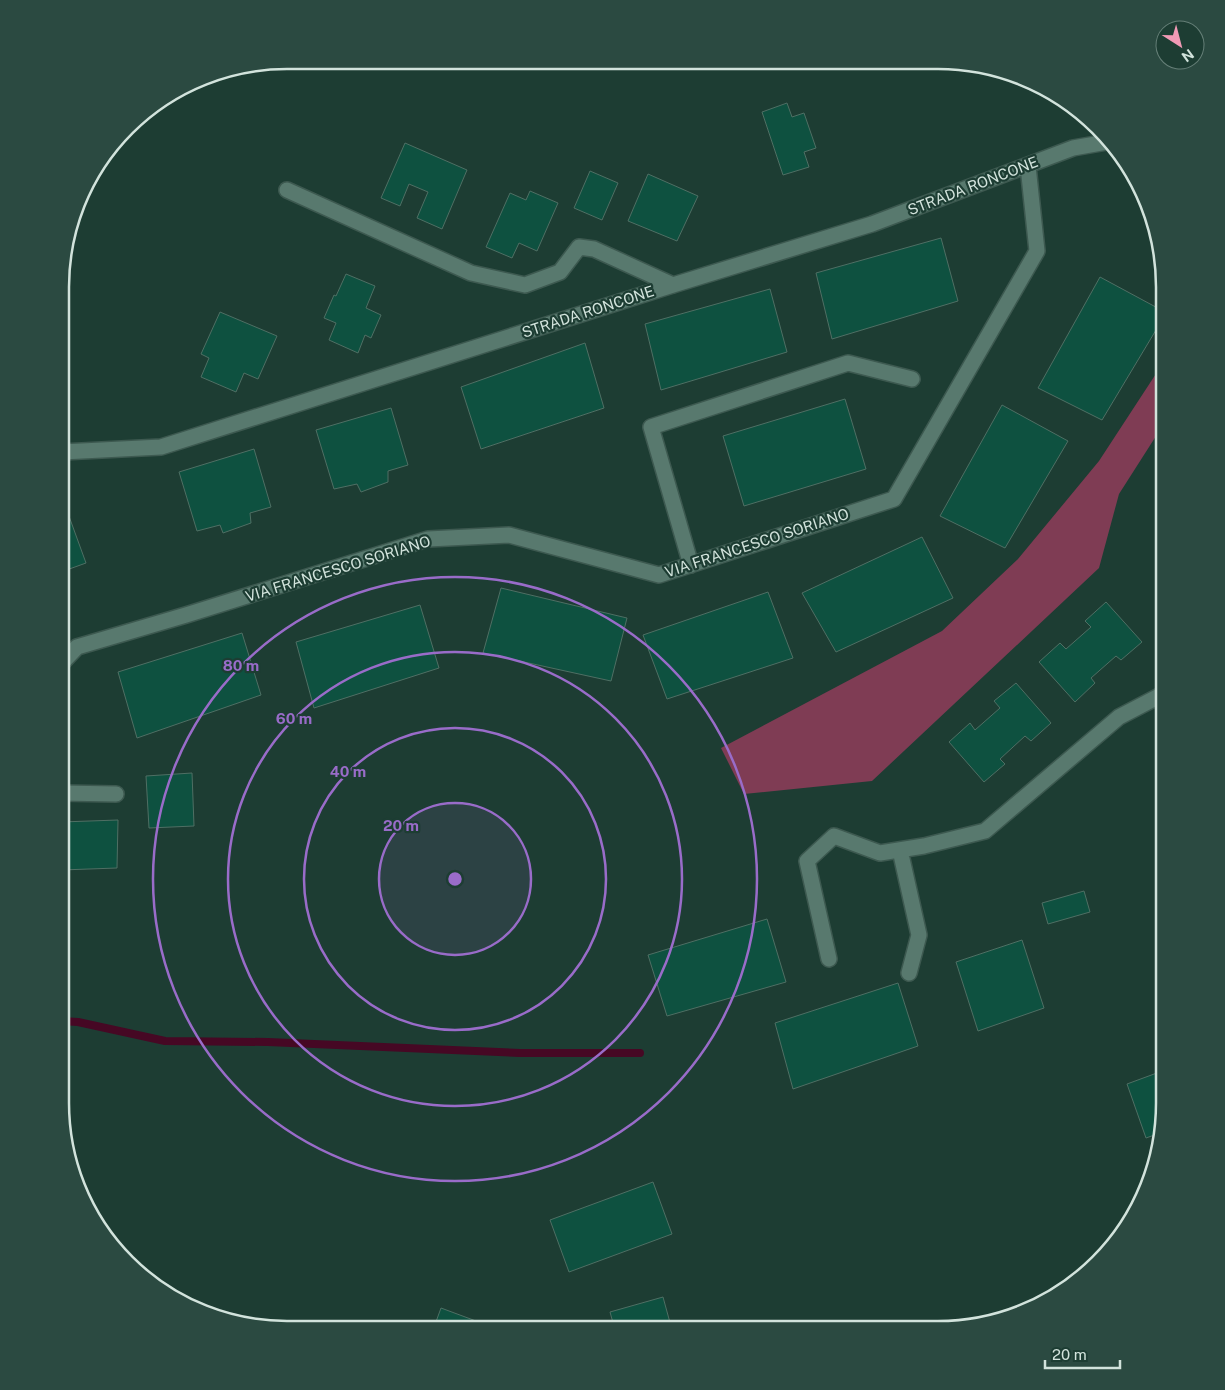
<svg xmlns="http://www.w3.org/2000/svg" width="1225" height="1390" viewBox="0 0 1225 1390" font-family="'Public Sans',sans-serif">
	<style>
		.green { fill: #7f3c54 }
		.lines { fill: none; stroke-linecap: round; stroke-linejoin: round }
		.stream { stroke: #460824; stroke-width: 8 }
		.building { fill: #0e5140; stroke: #4f6f64 }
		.street-casing { stroke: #3d5950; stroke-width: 18 }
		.street { stroke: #58796e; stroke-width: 15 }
		.ring { fill: none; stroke: #996cc9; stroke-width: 2.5 }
		.labels { text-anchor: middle; stroke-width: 4.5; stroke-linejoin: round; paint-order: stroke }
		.street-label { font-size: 15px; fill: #d2e3dc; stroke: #1d3d33 }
		.rim { fill: none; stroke: #d2e3dc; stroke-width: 2.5 }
		.centre { fill: #996cc9; stroke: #1d3d33; stroke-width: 2.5 }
		.ring-label { font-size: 15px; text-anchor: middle; font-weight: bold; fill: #996cc9; stroke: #1d3d33; stroke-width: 4.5; stroke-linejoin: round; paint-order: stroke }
	</style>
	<rect width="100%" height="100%" fill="#1d3d33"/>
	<path class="green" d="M 1165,360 L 1165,422 L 1119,494 L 1099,568 L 872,781 L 744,794 L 721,748 L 942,631 L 1018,559 L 1099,461 Z"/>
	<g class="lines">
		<path class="stream" d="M 61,1021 L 78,1022 L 165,1041 L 268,1042 L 520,1053 L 640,1053"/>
	</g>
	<path class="building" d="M 787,103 L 792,117 L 804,113 L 816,148 L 804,152 L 809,167 L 783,175 L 762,112 Z
		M 405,143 L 467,170 L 442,229 L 417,218 L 428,192 L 409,184 L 400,206 L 381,198 Z
		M 590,171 L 618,183 L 602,220 L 574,208 Z
		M 648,174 L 698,196 L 677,241 L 628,221 Z
		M 530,191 L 558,203 L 537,251 L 519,243 L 512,258 L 486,247 L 510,193 L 526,200 Z
		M 941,238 L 958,301 L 832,339 L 816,273 Z
		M 346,274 L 375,286 L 366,308 L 381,315 L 371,338 L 365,335 L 358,353 L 329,340 L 336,323 L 324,318 L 334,295 L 336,296 Z
		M 1100,277 L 1165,312 L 1165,315 L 1102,420 L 1038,388 Z
		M 770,289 L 787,352 L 661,390 L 645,324 Z
		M 220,312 L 277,336 L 258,379 L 244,373 L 236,392 L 201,377 L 209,358 L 201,354 Z
		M 585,343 L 604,408 L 481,449 L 461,387 Z
		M 845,399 L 866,469 L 744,506 L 723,436 Z
		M 1002,405 L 1068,441 L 1005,548 L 940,516 Z
		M 391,408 L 408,465 L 388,471 L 388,482 L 361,492 L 357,484 L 334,489 L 316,430 Z
		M 254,449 L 271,507 L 250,513 L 251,523 L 223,533 L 220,525 L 197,531 L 179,472 Z
		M 66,508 L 86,563 L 61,572 L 62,509 Z
		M 922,537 L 953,598 L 836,652 L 802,593 Z
		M 501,588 L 627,618 L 611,681 L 483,653 Z
		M 768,592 L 793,658 L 667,699 L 643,635 Z
		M 1106,602 L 1142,642 L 1121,660 L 1116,656 L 1091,678 L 1095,683 L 1075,702 L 1039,662 L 1060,643 L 1066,649 L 1091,627 L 1085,621 Z
		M 420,605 L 439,668 L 314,708 L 296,642 Z
		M 242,633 L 261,695 L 137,738 L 118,672 Z
		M 1016,683 L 1051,723 L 1031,741 L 1025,736 L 1000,759 L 1005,764 L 984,782 L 949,742 L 970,723 L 975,730 L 1000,708 L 994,701 Z
		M 192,773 L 194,826 L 149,828 L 146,776 Z
		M 118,820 L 117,868 L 61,870 L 61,822 Z
		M 1084,891 L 1090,912 L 1048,924 L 1042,903 Z
		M 767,919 L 786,982 L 667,1016 L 648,955 Z
		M 1022,940 L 1044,1008 L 978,1031 L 956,962 Z
		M 898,983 L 918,1046 L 793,1089 L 775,1023 Z
		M 1165,1070 L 1165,1118 L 1160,1133 L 1146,1138 L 1127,1084 Z
		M 653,1182 L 672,1234 L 569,1272 L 550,1220 Z
		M 663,1297 L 672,1330 L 615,1330 L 610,1312 Z
		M 441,1308 L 476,1321 L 473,1330 L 433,1330 Z"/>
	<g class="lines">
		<g class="street-casing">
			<path id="street" d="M 287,190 L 471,273 L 525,285 L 560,272 L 579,247 L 594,249 L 673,285
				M 62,452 L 161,447 L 673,285 L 872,224 L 1073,148 L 1107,142
				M 691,565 L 651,427 L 848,363 L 912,379
				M 61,689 L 61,664 L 77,647 L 186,615 L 428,539 L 509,535 L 659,575 L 894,499 L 1037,251 L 1028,166
				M 61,793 L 116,794
				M 900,850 L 919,935 L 909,973
				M 829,959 L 807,861 L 834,836 L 880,853 L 924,846 L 985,831 L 1119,717 L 1165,693"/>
		</g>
		<use href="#street" class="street"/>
	</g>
	<circle cx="455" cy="879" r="76" fill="#996cc9" fill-opacity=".12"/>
	<g class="ring">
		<circle cx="455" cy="879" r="76"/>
		<circle cx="455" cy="879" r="151"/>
		<circle cx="455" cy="879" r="227"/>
		<circle cx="455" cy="879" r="302"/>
	</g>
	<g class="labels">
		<g class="street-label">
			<text transform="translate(973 186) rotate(-21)" y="5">STRADA RONCONE</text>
			<text transform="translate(588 312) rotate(-18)" y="5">STRADA RONCONE</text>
			<text transform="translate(757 543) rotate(-18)" y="5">VIA FRANCESCO SORIANO</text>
			<text transform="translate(338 569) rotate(-17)" y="5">VIA FRANCESCO SORIANO</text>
		</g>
	</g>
	<path d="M0 0H1225V1390H0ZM287 69H938A218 218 0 0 1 1156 287V1103A218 218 0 0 1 938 1321H287A218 218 0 0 1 69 1103V287A218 218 0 0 1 287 69Z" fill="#2b4a41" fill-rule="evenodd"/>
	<path class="rim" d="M287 69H938A218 218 0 0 1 1156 287V1103A218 218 0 0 1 938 1321H287A218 218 0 0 1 69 1103V287A218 218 0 0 1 287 69Z"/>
	<circle cx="455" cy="879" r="8" class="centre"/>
	<g class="ring-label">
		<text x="241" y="671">80 m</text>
		<text x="294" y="724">60 m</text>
		<text x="348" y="777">40 m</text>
		<text x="401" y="831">20 m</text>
	</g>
	<g transform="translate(1180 45) rotate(144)"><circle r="24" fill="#1d3d33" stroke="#657f77"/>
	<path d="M0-4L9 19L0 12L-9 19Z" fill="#f09ab5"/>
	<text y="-8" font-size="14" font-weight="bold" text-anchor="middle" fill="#d2e3dc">N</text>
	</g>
	<path d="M1045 1360v8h75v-8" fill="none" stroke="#d2e3dc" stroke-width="2.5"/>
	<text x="1052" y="1360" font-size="15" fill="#d2e3dc" stroke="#1d3d33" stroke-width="4" paint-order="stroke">20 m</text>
</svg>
